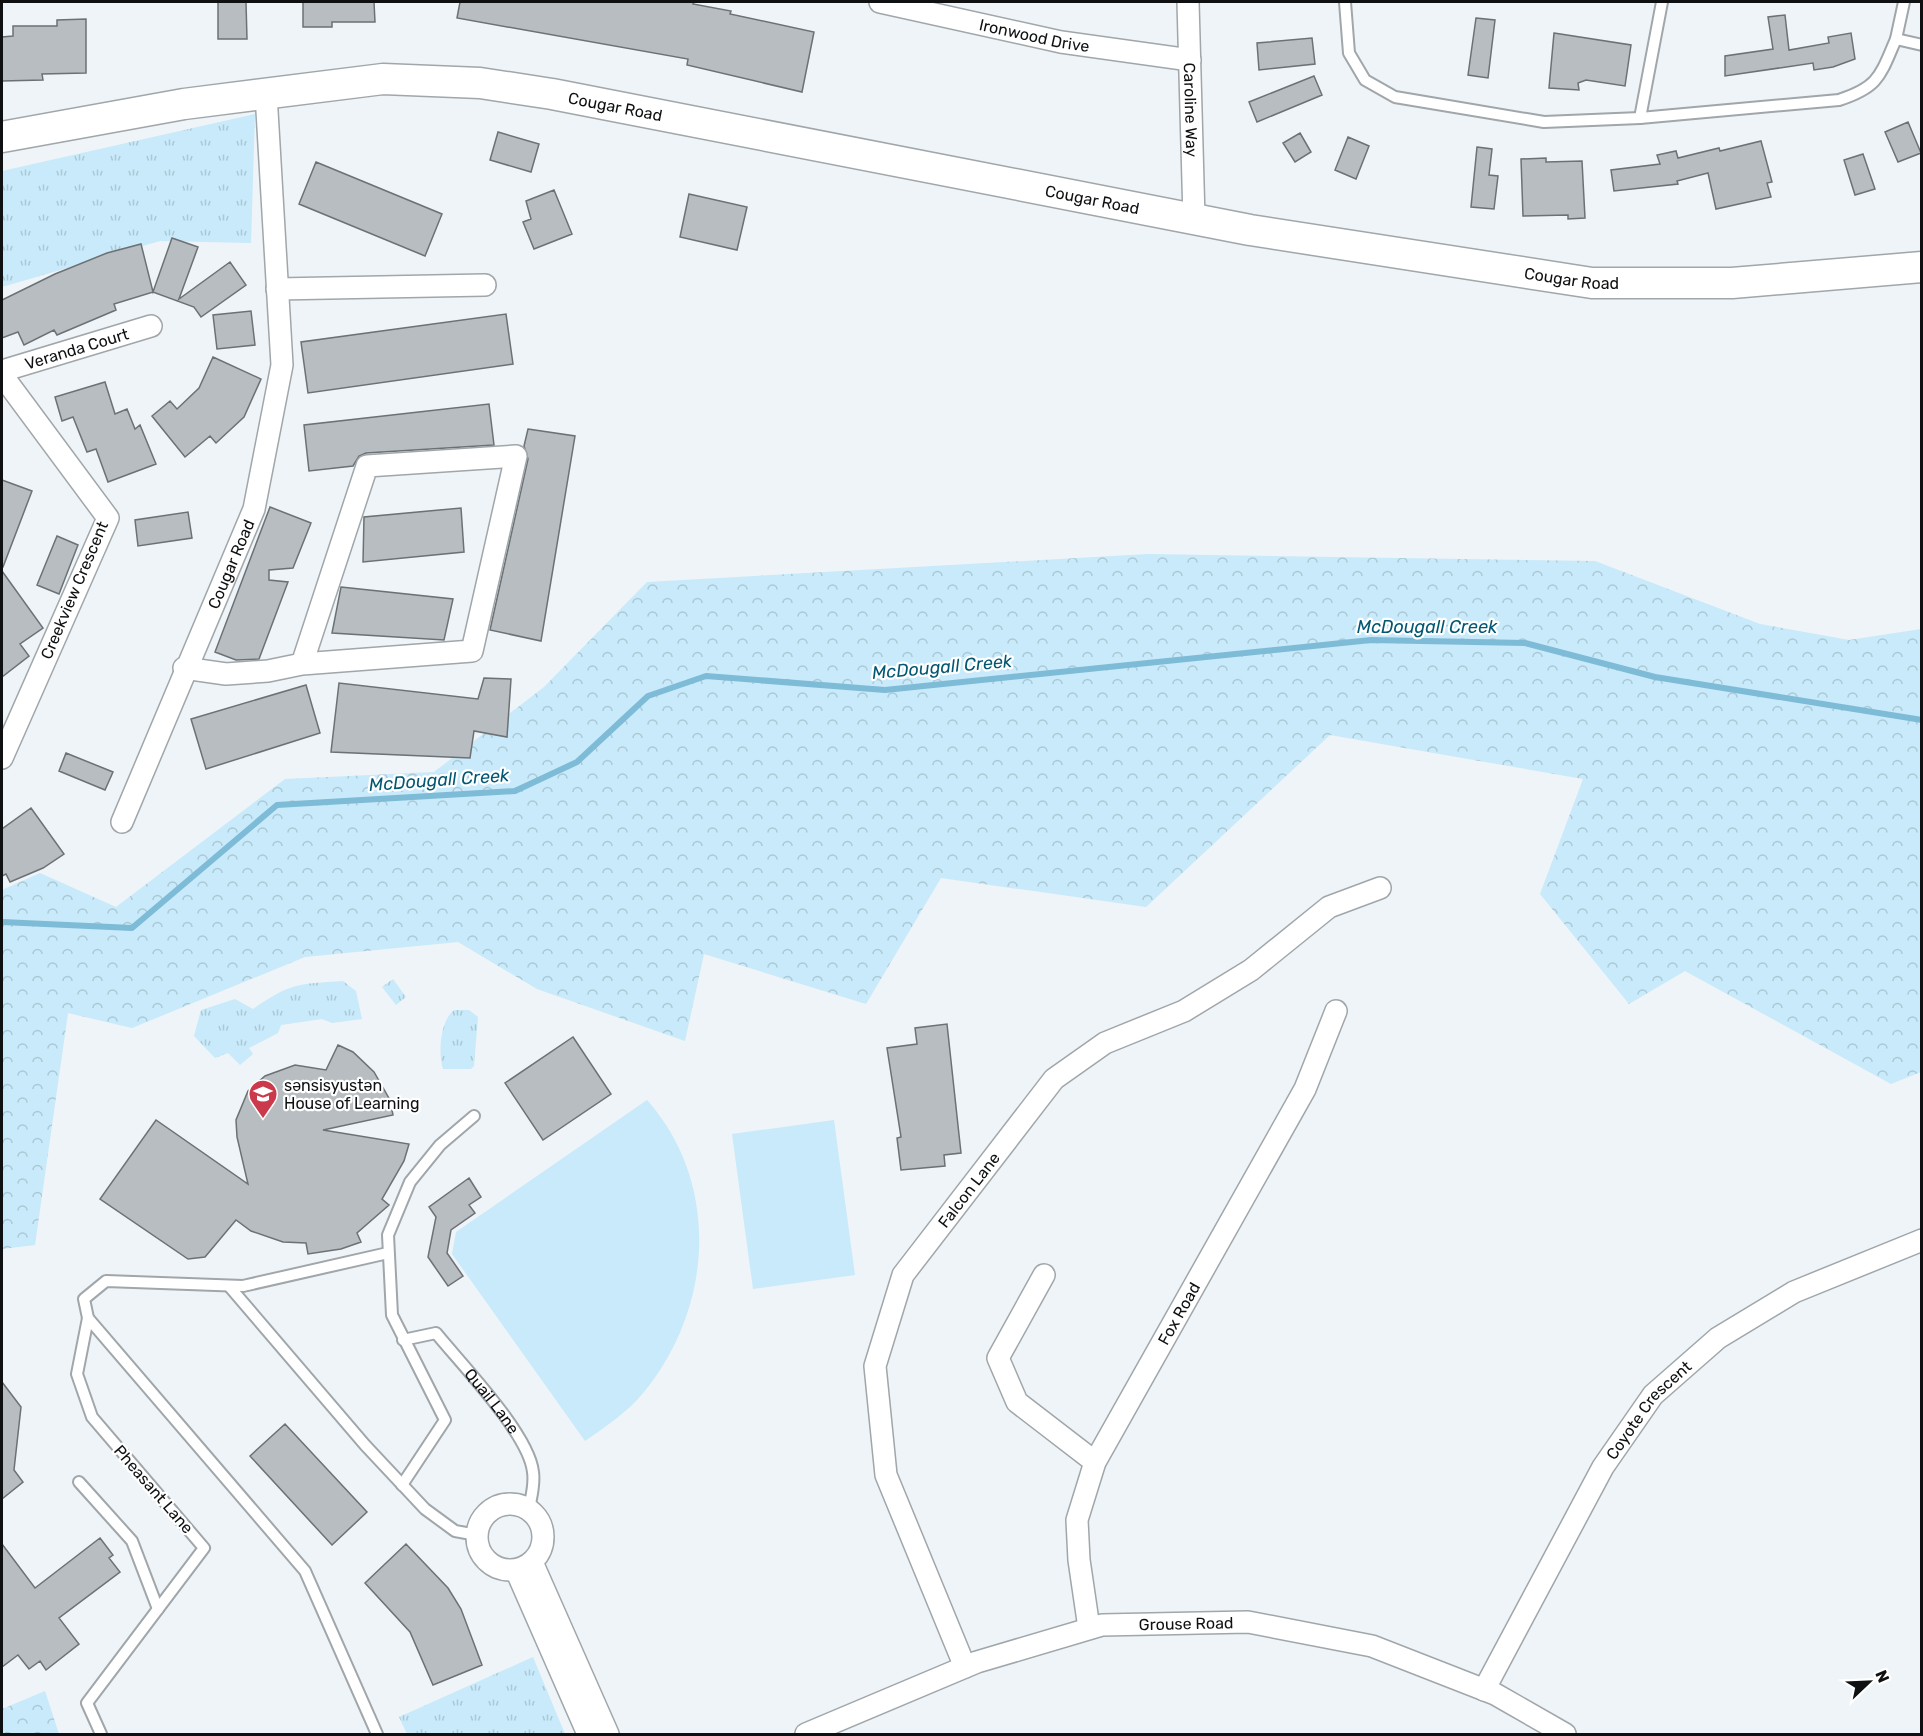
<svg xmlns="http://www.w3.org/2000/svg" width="1923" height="1736" viewBox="0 0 1923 1736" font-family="Rubik,sans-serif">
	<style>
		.grass { fill: #c8eafa }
		.forest { fill: url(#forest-crowns) }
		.park { fill: url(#park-tufts) }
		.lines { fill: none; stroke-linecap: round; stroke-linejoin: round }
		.stream { stroke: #7ebbd6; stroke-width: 6 }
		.building { fill: #b7bdc0; stroke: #6b7174; stroke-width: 1.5 }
		.lane-casing { stroke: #a0a6a9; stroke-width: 14 }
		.street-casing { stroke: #a0a6a9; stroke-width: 24 }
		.secondary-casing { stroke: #a0a6a9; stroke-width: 33 }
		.lane { stroke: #fff; stroke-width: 10 }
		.street { stroke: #fff; stroke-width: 21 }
		.secondary { stroke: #fff; stroke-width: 30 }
		.labels { text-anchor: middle; stroke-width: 4.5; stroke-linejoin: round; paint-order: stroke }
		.street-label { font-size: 16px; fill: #0e1011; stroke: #fff }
		.poi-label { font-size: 16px; fill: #0e1011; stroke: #fff; text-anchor: start }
		.water-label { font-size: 18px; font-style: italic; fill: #025772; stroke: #fff }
	</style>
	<defs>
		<pattern id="forest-crowns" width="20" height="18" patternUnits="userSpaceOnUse" patternTransform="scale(1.5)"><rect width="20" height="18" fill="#c8eafa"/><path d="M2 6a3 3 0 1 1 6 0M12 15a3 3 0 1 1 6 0" fill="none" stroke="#abc8d5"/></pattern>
		<pattern id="park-tufts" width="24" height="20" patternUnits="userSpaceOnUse" patternTransform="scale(1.5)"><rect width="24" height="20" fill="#c8eafa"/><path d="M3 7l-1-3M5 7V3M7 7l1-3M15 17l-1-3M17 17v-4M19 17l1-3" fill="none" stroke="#abc8d5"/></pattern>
	</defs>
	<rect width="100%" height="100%" fill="#eef4f7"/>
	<path class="grass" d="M 647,1100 C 721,1183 713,1308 644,1392 C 628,1412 605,1427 585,1441 L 452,1254 L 456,1232 Z
		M 834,1120 L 855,1275 L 753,1289 L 732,1134 Z"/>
	<path class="forest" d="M 1148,554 L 1595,561 L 1760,624 L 1849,640 L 1921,629 L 1921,1072 L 1891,1084 L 1685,971 L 1629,1004 L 1540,894 L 1583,779 L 1330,735 L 1146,907 L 941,878 L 866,1004 L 704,954 L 685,1041 L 537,989 L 458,942 L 305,957 L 132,1028 L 68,1013 L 35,1245 L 2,1249 L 2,890 L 40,873 L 116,907 L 285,779 L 434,772 L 544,687 L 647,582 Z
		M 45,1691 L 59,1734 L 2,1734 L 2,1709 Z"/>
	<path class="park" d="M 255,114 L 251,243 L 160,241 L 2,287 L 2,171 Z
		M 393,979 L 406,997 L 396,1005 L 382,987 Z
		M 343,981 L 356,991 L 362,1019 L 332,1023 L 322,1019 L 281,1025 L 278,1033 L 249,1048 L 253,1054 L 240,1065 L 228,1053 L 215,1058 L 194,1036 L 201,1010 L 235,999 L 253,1009 C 291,983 297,984 343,981 Z
		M 454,1010 L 469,1010 L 478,1017 L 474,1066 L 471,1069 L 443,1069 C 438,1053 440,1021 454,1010 Z
		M 533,1657 L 565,1734 L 407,1734 L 399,1717 Z"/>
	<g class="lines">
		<path class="stream" d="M 2,922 L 132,928 L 277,805 L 515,791 L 577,762 L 648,696 L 706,676 L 885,690 L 1371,640 L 1525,643 L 1655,677 L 1922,720"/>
	</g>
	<path class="building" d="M 218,2 L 246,2 L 247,39 L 218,39 Z
		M 303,2 L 374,2 L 375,22 L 332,22 L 332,27 L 303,27 Z
		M 460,2 L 694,2 L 693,4 L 731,11 L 730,14 L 814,32 L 802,92 L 687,65 L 688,59 L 457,18 Z
		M 1785,15 L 1789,50 L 1829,43 L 1828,37 L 1851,33 L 1855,59 L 1833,67 L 1814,70 L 1813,63 L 1725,76 L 1725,56 L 1773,49 L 1768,17 Z
		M 1476,18 L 1495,20 L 1488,78 L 1468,75 Z
		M 86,19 L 86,73 L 42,74 L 43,80 L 2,81 L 2,37 L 13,36 L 13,26 L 57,26 L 57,20 Z
		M 1554,33 L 1631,45 L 1625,86 L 1586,80 L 1578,83 L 1579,90 L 1549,88 Z
		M 1312,38 L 1315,64 L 1259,70 L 1257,43 Z
		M 1314,76 L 1322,95 L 1257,122 L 1249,102 Z
		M 1908,122 L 1921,153 L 1898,162 L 1885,132 Z
		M 498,132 L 539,144 L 531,172 L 490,160 Z
		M 1300,133 L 1311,152 L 1295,162 L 1283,143 Z
		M 1348,137 L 1369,146 L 1356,179 L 1335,170 Z
		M 1761,141 L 1772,182 L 1767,183 L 1771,197 L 1716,209 L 1708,173 L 1677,181 L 1678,184 L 1614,191 L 1611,170 L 1660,164 L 1657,155 L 1676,151 L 1678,158 L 1719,148 L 1720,151 Z
		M 1477,147 L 1492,149 L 1489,175 L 1498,176 L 1494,209 L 1471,207 Z
		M 1863,154 L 1875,189 L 1855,195 L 1844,160 Z
		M 1546,158 L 1546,162 L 1582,161 L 1585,218 L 1568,219 L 1568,215 L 1523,216 L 1521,159 Z
		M 316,162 L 442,214 L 425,256 L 299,204 Z
		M 554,190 L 572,234 L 534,249 L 523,222 L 531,219 L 526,201 Z
		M 689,194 L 747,207 L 737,250 L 680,237 Z
		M 172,238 L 198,247 L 179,299 L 230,262 L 246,285 L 201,317 L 194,307 L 153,292 L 114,304 L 116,310 L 57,335 L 54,330 L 24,345 L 18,332 L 2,338 L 2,300 L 55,274 L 107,253 L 141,244 L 153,292 Z
		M 251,311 L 255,345 L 217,349 L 213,315 Z
		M 506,314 L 513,364 L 308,393 L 301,342 Z
		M 213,357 L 261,379 L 244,417 L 216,443 L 210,436 L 185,457 L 152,416 L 170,401 L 177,409 L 199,388 Z
		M 105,382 L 115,414 L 127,409 L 135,429 L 140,425 L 156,464 L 108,482 L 96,449 L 87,452 L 73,417 L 62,421 L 55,397 Z
		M 489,404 L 494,445 L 366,453 L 359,456 L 353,466 L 309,471 L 304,425 Z
		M 528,429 L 575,436 L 541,641 L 490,630 L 528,459 L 524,446 Z
		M 2,480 L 32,491 L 3,567 L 2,567 Z
		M 270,507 L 311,523 L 293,568 L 269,570 L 269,580 L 288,582 L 259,659 L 236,660 L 215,652 Z
		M 461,508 L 464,552 L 363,562 L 364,517 Z
		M 188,512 L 192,538 L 138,546 L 135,520 Z
		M 57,536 L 78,545 L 59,594 L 37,585 Z
		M 2,571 L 43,628 L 20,644 L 29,656 L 2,677 Z
		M 341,587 L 453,599 L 444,640 L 332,633 Z
		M 484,678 L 511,679 L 507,737 L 474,731 L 470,758 L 331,752 L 339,683 L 478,699 Z
		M 306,685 L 320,733 L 206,769 L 191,719 Z
		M 66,753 L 113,772 L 105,790 L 59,771 Z
		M 31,808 L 64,854 L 43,868 L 10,882 L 6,874 L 2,876 L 2,829 Z
		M 947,1024 L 961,1153 L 944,1155 L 945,1166 L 901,1170 L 897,1138 L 901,1137 L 887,1048 L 917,1044 L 915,1028 Z
		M 573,1037 L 611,1094 L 543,1140 L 505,1083 Z
		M 338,1045 L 353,1052 L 374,1072 L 390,1100 L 393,1115 L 323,1130 L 409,1144 L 404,1161 L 382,1199 L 389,1205 L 357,1233 L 361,1242 L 341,1249 L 308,1254 L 306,1243 L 283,1242 L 251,1231 L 236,1220 L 205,1257 L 188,1259 L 100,1199 L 156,1120 L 248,1184 L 237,1137 L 236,1120 L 248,1091 L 265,1076 L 295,1065 L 326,1070 Z
		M 469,1178 L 481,1197 L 469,1205 L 475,1213 L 451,1230 L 447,1253 L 463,1276 L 448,1286 L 428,1257 L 436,1217 L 429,1207 Z
		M 2,1382 L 21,1407 L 14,1470 L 23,1482 L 2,1499 Z
		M 285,1424 L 367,1512 L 332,1545 L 250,1456 Z
		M 100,1538 L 113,1555 L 109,1558 L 120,1572 L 59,1618 L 79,1644 L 46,1670 L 40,1661 L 29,1669 L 18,1655 L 2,1667 L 2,1544 L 35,1588 Z
		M 406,1544 L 448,1588 L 461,1609 L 482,1665 L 433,1685 L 410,1632 L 365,1583 Z"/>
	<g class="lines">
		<g class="lane-casing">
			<g id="lane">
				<path d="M 1345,2 L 1349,53 L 1365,80 L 1395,97 L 1544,122 L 1640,118 L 1839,100 C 1879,87 1880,76 1896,39 L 1922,45"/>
				<path d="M 1896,39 L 1904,2"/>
				<path d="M 1640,118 L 1662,2"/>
				<path d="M 229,1286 L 365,1445 L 425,1509 L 455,1531 L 477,1535"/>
				<path d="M 88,1318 L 77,1374 L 92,1417 L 204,1548 L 87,1703 L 101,1734"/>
				<path id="s1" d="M 403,1340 L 436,1333 C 462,1365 529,1434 533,1472 C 535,1485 531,1497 529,1509"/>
				<path d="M 79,1482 L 132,1541 L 158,1609"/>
				<path d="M 402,1485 L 445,1420 L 392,1315 L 388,1235 L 410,1182 L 440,1145 L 474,1116"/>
				<path d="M 377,1734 L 305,1571 L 88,1318 L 84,1299 L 106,1281 L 243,1286 L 388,1253"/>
			</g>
		</g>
		<g class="street-casing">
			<g id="street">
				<path id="s2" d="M 880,2 L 1061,42 L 1190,60"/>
				<path id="s3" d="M 1188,2 L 1194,219"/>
				<path d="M 277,289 L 485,285"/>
				<path id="s4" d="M 2,371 L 151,326"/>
				<path d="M 2,375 L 108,518 L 2,758"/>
				<path d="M 184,668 L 226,674 L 268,671 L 302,664 L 472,651 L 516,456 L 367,466 L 302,664"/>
				<path id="s5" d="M 122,822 L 254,509 L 282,365 L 266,94"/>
				<path d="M 1044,1275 L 998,1358 L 1017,1402 L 1095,1462"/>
				<circle cx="510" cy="1537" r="33"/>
				<path d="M 532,1562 L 608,1734"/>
				<path d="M 516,1570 L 588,1734"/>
				<path id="s6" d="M 1089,1628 L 1079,1560 L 1077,1520 L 1095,1462 L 1305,1089 L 1336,1011"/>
				<path id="s7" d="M 965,1667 L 886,1475 L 875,1366 L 903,1275 L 1054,1079 L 1105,1043 L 1184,1011 L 1251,970 L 1329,907 L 1380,888"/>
				<path id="s8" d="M 1484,1690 L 1603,1467 L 1653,1395 L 1718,1338 L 1794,1292 L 1922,1240"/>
				<path id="s9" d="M 806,1734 L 977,1662 L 1102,1625 L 1248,1622 L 1372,1646 L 1495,1694 L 1565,1734"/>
			</g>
		</g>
		<g class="secondary-casing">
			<g id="secondary">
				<path id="s10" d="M 2,137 L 184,104 L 383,79 L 480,83 L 552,94 L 1250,230 L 1592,283 L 1732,283 L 1922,267"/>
			</g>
		</g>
		<use href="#lane" class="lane"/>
		<use href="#street" class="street"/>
		<use href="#secondary" class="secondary"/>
	</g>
	<defs>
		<g id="school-pin" transform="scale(1.5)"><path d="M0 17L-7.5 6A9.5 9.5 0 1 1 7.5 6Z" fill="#ca3a4c" stroke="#fff"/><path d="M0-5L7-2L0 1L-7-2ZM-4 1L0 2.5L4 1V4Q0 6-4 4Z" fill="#fff"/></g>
	</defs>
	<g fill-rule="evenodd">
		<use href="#school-pin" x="263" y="1094"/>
	</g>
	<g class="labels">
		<g class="street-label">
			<text dy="6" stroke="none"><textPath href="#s2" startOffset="158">Ironwood Drive</textPath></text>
			<text dy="6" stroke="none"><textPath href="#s10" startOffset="620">Cougar Road</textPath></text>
			<text dy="6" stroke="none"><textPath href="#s3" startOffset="108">Caroline Way</textPath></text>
			<text dy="6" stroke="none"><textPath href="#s10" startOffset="1106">Cougar Road</textPath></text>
			<text dy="6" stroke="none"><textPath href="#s10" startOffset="1592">Cougar Road</textPath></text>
			<text dy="6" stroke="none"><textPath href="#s4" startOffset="78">Veranda Court</textPath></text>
			<text dy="6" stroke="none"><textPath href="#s5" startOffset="280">Cougar Road</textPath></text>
			<text transform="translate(74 590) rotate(-67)" y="6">Creekview Crescent</text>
			<text dy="6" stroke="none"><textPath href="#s7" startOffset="520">Falcon Lane</textPath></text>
			<text dy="6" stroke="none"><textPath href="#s6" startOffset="340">Fox Road</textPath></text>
			<text dy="6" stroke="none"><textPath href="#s1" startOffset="122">Quail Lane</textPath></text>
			<text dy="6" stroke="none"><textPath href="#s8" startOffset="326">Coyote Crescent</textPath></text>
			<text transform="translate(154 1489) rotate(49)" y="6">Pheasant Lane</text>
			<text dy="6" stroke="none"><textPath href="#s9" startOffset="400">Grouse Road</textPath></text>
		</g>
		<g class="poi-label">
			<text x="284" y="1091">sənsisyustən<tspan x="284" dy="18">House of Learning</tspan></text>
		</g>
		<g class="water-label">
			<text x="1427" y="633">McDougall Creek</text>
			<text transform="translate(942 667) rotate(-5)" y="6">McDougall Creek</text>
			<text transform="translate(439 780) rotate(-4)" y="6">McDougall Creek</text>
		</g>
	</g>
	<rect width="1923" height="1736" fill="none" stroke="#0e1011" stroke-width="6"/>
	<g transform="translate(1869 1682) rotate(67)" stroke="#ffffff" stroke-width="4.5" paint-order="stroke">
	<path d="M0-4.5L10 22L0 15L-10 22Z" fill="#0e1011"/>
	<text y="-9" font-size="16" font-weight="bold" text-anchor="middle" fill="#0e1011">N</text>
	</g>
</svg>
